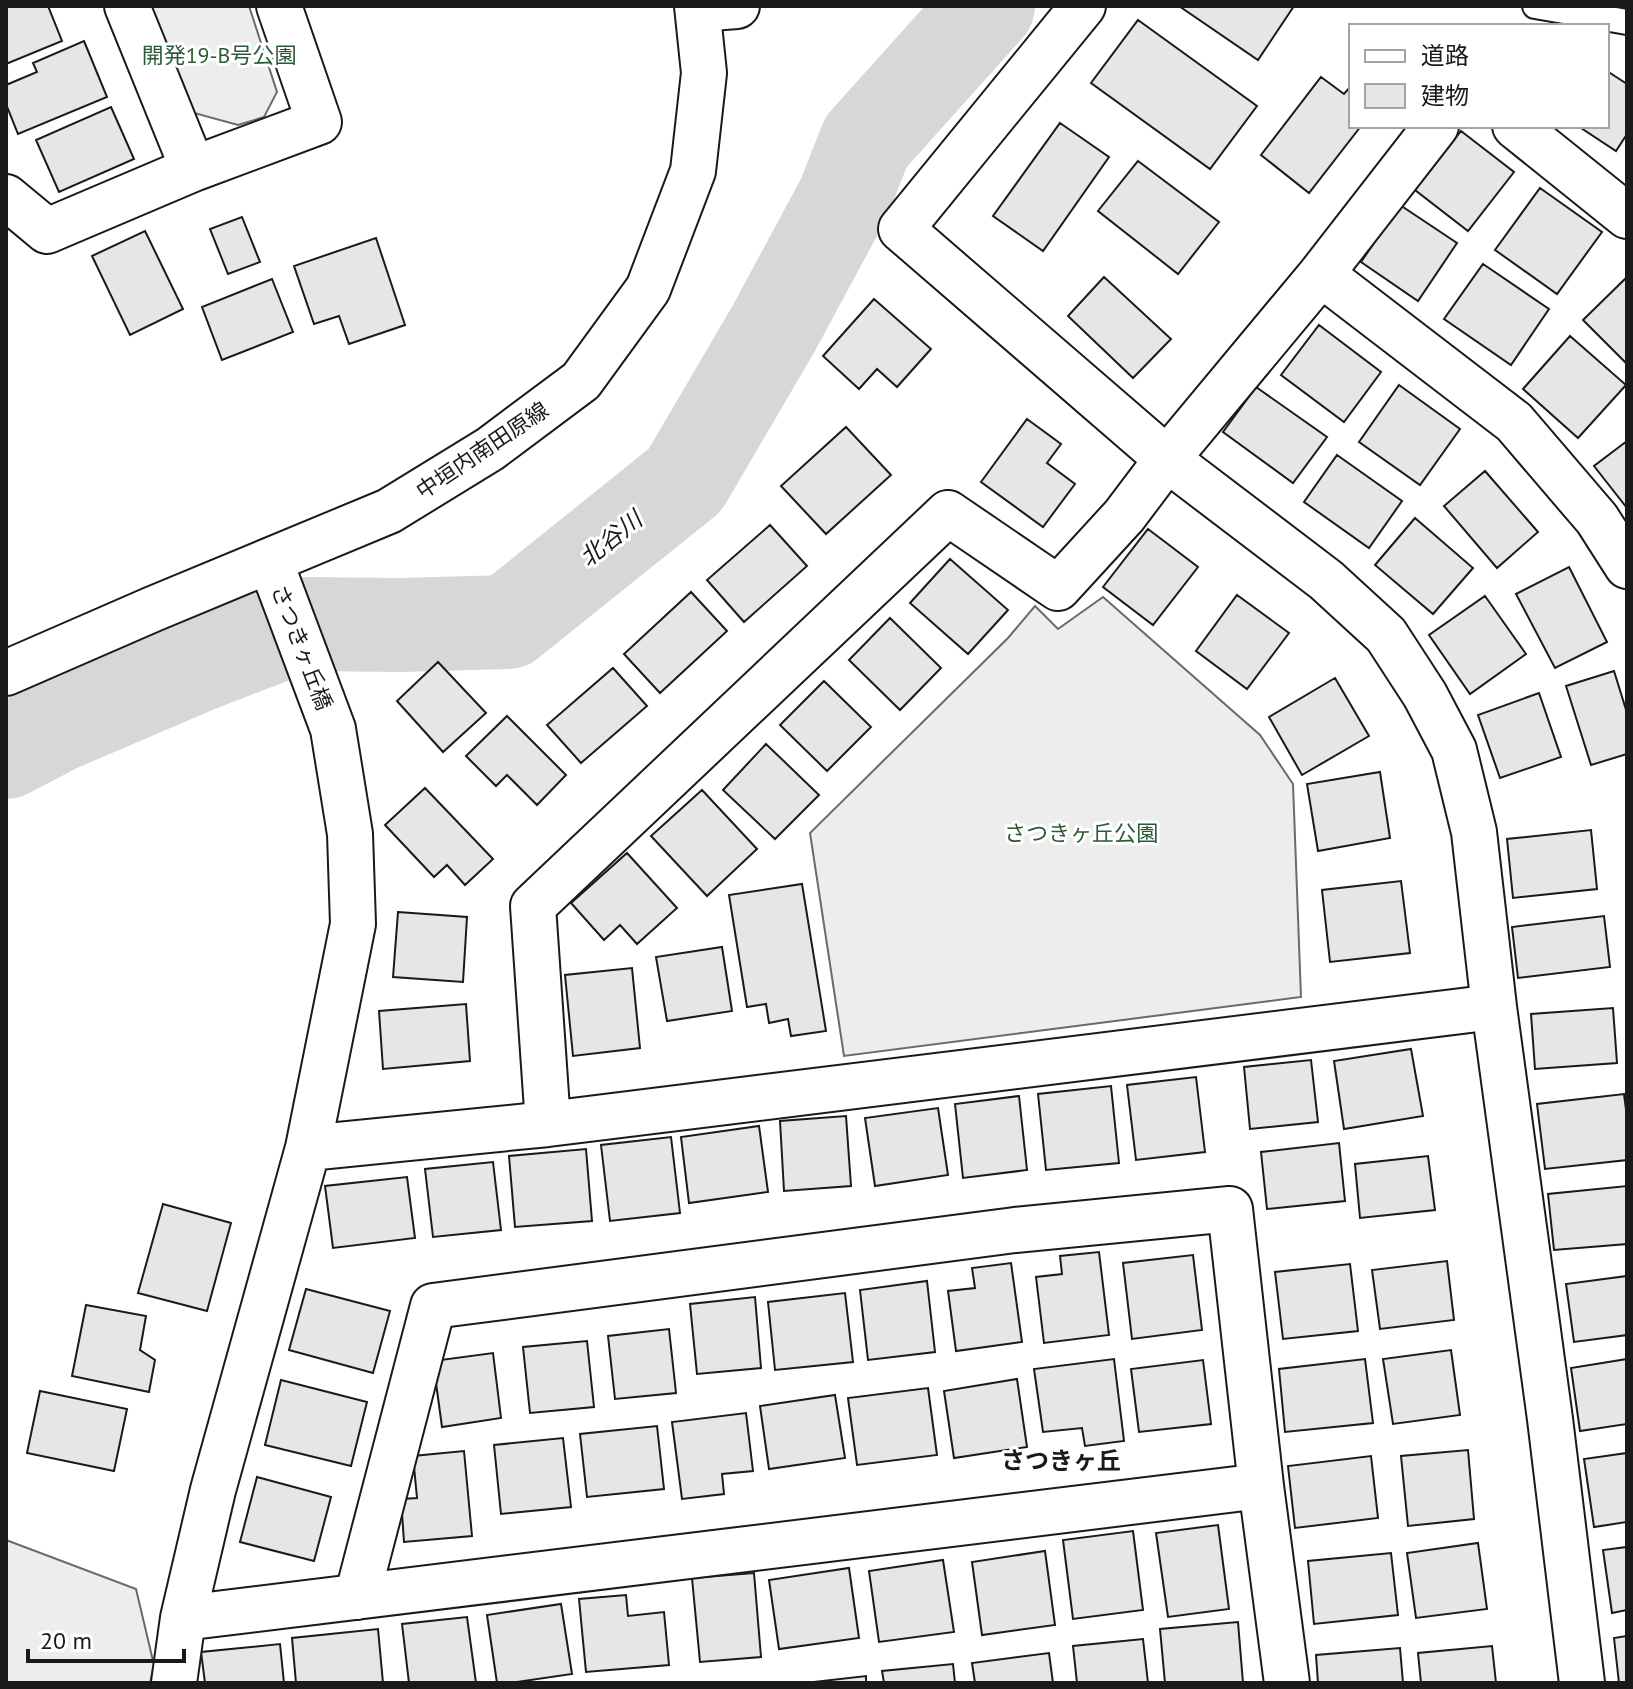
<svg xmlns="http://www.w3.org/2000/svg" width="1633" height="1689" viewBox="0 0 1633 1689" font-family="'PT Sans','Noto Sans JP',sans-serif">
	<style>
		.built { fill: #ededed; stroke: #6a6a6a; stroke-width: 2 }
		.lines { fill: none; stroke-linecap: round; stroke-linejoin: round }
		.river { stroke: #d7d7d7; stroke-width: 94 }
		.building { fill: #e6e6e6; stroke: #1a1a1a; stroke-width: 2 }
		.service-casing { stroke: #1a1a1a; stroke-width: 28 }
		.minor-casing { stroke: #1a1a1a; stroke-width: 48 }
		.secondary-casing { stroke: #1a1a1a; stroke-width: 48 }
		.service { stroke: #fff; stroke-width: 24 }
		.minor { stroke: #fff; stroke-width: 44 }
		.secondary { stroke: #fff; stroke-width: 44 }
		.labels { text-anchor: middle; stroke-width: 6; stroke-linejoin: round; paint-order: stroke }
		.park-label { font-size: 22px; fill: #2b5a34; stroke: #fff }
		.street-label { font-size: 22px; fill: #1a1a1a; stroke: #fff }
		.water-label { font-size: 24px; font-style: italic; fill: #1a1a1a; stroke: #fff }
		.neighbourhood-label { font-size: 24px; font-weight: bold; fill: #1a1a1a; stroke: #fff }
	</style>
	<rect width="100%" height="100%" fill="#fff"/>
	<path class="built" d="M 151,6 L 249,6 L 277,92 L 264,117 L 238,125 L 194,113 Z
		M 1103,597 L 1260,735 L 1293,784 L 1301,997 L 844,1056 L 810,833 L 1008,638 L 1035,606 L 1058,629 Z
		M 6,1540 L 136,1589 L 154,1665 L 150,1683 L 6,1683 Z"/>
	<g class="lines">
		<path class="river" d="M 6,752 L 58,725 L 198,665 L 305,624 L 401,625 L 508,622 L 685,480 L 774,328 L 844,198 L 866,142 L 988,6"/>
	</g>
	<path class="building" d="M 6,6 L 48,6 L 62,41 L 6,64 Z
		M 1179,6 L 1294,6 L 1258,60 Z
		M 1138,20 L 1257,106 L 1210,169 L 1091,83 Z
		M 84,41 L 107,97 L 18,134 L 6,104 L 6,85 L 37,72 L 33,63 Z
		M 1607,71 L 1627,84 L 1627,134 L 1616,151 L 1578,126 L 1607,126 Z
		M 1321,77 L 1344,94 L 1351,86 L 1351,126 L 1361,126 L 1309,193 L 1261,155 Z
		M 111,107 L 134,159 L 59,192 L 36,140 Z
		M 1060,123 L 1109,157 L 1043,251 L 993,216 Z
		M 1461,131 L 1514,172 L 1468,231 L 1415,190 Z
		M 1138,161 L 1219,222 L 1178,274 L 1098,211 Z
		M 1540,188 L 1602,232 L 1557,294 L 1495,250 Z
		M 1400,205 L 1457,243 L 1418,301 L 1361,262 Z
		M 242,217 L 260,262 L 228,274 L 210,229 Z
		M 145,231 L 183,309 L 130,335 L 92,256 Z
		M 376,238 L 405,325 L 349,344 L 339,316 L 314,324 L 294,266 Z
		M 1483,264 L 1549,309 L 1511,365 L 1444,319 Z
		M 1104,277 L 1171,339 L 1133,378 L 1068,316 Z
		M 1627,277 L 1627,364 L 1583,320 Z
		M 272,279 L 293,332 L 222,360 L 202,307 Z
		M 874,299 L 931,349 L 897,387 L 877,369 L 859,389 L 823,356 Z
		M 1319,325 L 1381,372 L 1344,422 L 1281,375 Z
		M 1570,336 L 1626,385 L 1578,438 L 1523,389 Z
		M 1399,385 L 1460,429 L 1420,485 L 1359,442 Z
		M 1256,387 L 1327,437 L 1293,483 L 1223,432 Z
		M 1027,419 L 1061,444 L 1047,463 L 1075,484 L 1043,527 L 981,482 Z
		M 846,427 L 891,475 L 826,534 L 781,486 Z
		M 1627,441 L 1627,508 L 1594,466 Z
		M 1337,455 L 1402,501 L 1369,548 L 1304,502 Z
		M 1485,471 L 1538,532 L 1497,568 L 1444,506 Z
		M 1415,518 L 1473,568 L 1433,614 L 1375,565 Z
		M 770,525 L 807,566 L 744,622 L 707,580 Z
		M 1148,529 L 1198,567 L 1153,625 L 1103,587 Z
		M 950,559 L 1008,610 L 968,654 L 910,603 Z
		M 1569,567 L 1607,642 L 1555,668 L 1516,594 Z
		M 691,592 L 727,631 L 660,693 L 624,654 Z
		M 1237,595 L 1289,633 L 1247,689 L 1196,651 Z
		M 1485,596 L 1526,654 L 1470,694 L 1429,635 Z
		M 890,618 L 941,668 L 900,710 L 849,660 Z
		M 438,662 L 486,713 L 443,752 L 397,701 Z
		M 613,668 L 647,706 L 581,763 L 547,725 Z
		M 1614,671 L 1627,713 L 1627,754 L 1591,765 L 1566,686 Z
		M 1335,678 L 1369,736 L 1302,775 L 1269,717 Z
		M 824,681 L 871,727 L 827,771 L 780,725 Z
		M 1539,693 L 1561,757 L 1500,778 L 1478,715 Z
		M 507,716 L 566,775 L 537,805 L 507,775 L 496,786 L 466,756 Z
		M 766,744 L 819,795 L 775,839 L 723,790 Z
		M 1380,772 L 1390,838 L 1318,851 L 1307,784 Z
		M 425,788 L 493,859 L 465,885 L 447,865 L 434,877 L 385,825 Z
		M 702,790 L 757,849 L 707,896 L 651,836 Z
		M 1591,830 L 1597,889 L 1513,898 L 1507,839 Z
		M 627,853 L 677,908 L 637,944 L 620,925 L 604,940 L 571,903 Z
		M 1401,881 L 1410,953 L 1330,962 L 1322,890 Z
		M 802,884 L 826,1031 L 791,1036 L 788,1019 L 769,1023 L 766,1004 L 747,1007 L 729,895 Z
		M 398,912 L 467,917 L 463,982 L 393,977 Z
		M 1604,916 L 1610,967 L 1518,978 L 1512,927 Z
		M 722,947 L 732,1011 L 667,1021 L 656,957 Z
		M 632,968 L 640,1048 L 573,1056 L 565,975 Z
		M 466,1004 L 470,1061 L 383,1069 L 379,1011 Z
		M 1613,1008 L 1617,1063 L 1535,1069 L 1531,1014 Z
		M 1411,1049 L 1423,1116 L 1344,1129 L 1334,1061 Z
		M 1311,1060 L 1318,1122 L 1250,1129 L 1244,1067 Z
		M 1196,1077 L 1205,1152 L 1136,1160 L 1127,1085 Z
		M 1111,1086 L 1119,1163 L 1046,1170 L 1038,1094 Z
		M 1624,1094 L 1627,1117 L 1627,1160 L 1545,1169 L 1537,1104 Z
		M 1019,1096 L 1027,1170 L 963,1178 L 955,1104 Z
		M 938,1108 L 948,1175 L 875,1186 L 865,1118 Z
		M 846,1116 L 851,1186 L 784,1191 L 780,1121 Z
		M 759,1126 L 768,1192 L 689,1203 L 681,1137 Z
		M 671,1137 L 680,1213 L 610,1221 L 601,1145 Z
		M 1339,1143 L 1345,1201 L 1267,1209 L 1261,1152 Z
		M 586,1149 L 592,1221 L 515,1227 L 509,1156 Z
		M 1428,1156 L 1435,1210 L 1360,1218 L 1355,1164 Z
		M 493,1162 L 501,1230 L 433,1237 L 425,1169 Z
		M 407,1177 L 415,1238 L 333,1248 L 325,1186 Z
		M 1627,1186 L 1627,1244 L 1554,1250 L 1548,1194 Z
		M 163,1204 L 231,1223 L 207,1311 L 138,1293 Z
		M 1099,1252 L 1109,1335 L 1044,1343 L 1036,1277 L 1062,1274 L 1060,1256 Z
		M 1193,1255 L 1202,1330 L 1132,1339 L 1123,1263 Z
		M 1447,1261 L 1454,1320 L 1380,1329 L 1372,1270 Z
		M 1011,1263 L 1022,1342 L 956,1351 L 948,1291 L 975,1288 L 972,1268 Z
		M 1350,1264 L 1358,1331 L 1283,1339 L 1275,1272 Z
		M 1627,1276 L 1627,1335 L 1574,1342 L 1566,1284 Z
		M 927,1281 L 935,1352 L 868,1360 L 860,1290 Z
		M 306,1289 L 390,1311 L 373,1373 L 289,1350 Z
		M 845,1293 L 853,1362 L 775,1370 L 768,1302 Z
		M 755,1297 L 761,1368 L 697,1374 L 690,1304 Z
		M 86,1305 L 146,1316 L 140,1350 L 155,1360 L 149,1392 L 72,1376 Z
		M 669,1329 L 676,1393 L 615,1399 L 608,1336 Z
		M 587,1341 L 594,1407 L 530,1413 L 523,1347 Z
		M 1451,1350 L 1460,1415 L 1393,1424 L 1383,1359 Z
		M 493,1353 L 501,1418 L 442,1427 L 433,1361 Z
		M 1114,1359 L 1124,1441 L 1085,1446 L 1082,1428 L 1043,1432 L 1034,1369 Z
		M 1365,1359 L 1373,1423 L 1285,1432 L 1279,1369 Z
		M 1627,1359 L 1627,1424 L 1580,1431 L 1571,1368 Z
		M 1203,1360 L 1211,1424 L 1139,1432 L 1131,1369 Z
		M 1017,1379 L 1027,1447 L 954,1458 L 944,1391 Z
		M 281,1380 L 367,1402 L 351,1466 L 265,1445 Z
		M 928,1388 L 937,1455 L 857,1465 L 848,1398 Z
		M 40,1391 L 127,1409 L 114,1471 L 27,1453 Z
		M 835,1395 L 845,1458 L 769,1469 L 760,1406 Z
		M 746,1413 L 753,1471 L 722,1474 L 724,1494 L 682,1499 L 672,1422 Z
		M 657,1426 L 664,1489 L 587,1497 L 580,1434 Z
		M 563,1438 L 571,1507 L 501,1514 L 494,1445 Z
		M 1468,1450 L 1474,1519 L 1408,1526 L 1401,1456 Z
		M 464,1451 L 472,1536 L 404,1542 L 401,1499 L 417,1498 L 413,1456 Z
		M 1627,1453 L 1627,1522 L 1594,1527 L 1584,1459 Z
		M 1371,1456 L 1378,1518 L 1295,1528 L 1288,1466 Z
		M 257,1477 L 331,1497 L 314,1561 L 240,1542 Z
		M 1218,1525 L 1229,1609 L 1168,1617 L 1156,1533 Z
		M 1133,1531 L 1143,1610 L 1073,1619 L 1063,1540 Z
		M 1478,1543 L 1487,1609 L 1416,1618 L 1407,1553 Z
		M 1627,1547 L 1627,1610 L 1612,1613 L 1603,1550 Z
		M 1045,1551 L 1055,1625 L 982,1635 L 972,1562 Z
		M 1391,1553 L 1398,1615 L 1314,1624 L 1308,1561 Z
		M 943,1560 L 954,1632 L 879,1642 L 869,1571 Z
		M 849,1568 L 859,1638 L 779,1649 L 769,1580 Z
		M 754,1573 L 761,1657 L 700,1662 L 692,1578 Z
		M 626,1595 L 628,1616 L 664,1612 L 669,1665 L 586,1672 L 579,1599 Z
		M 561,1604 L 572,1674 L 510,1683 L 497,1683 L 487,1615 Z
		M 467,1617 L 476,1683 L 409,1683 L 402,1624 Z
		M 1238,1622 L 1243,1683 L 1165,1683 L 1160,1629 Z
		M 378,1629 L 383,1683 L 296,1683 L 292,1638 Z
		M 1627,1636 L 1627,1683 L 1619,1683 L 1614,1638 Z
		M 1143,1639 L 1148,1683 L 1077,1683 L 1073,1646 Z
		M 280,1644 L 284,1683 L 205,1683 L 201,1652 Z
		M 1492,1646 L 1496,1683 L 1421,1683 L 1418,1653 Z
		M 1400,1648 L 1403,1683 L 1318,1683 L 1316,1655 Z
		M 1049,1653 L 1053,1683 L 975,1683 L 972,1663 Z
		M 953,1664 L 955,1683 L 884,1683 L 882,1671 Z
		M 866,1676 L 866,1683 L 805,1683 Z"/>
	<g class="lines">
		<g class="service-casing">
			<path id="service" d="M 1535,6 L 1627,22"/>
		</g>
		<g class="minor-casing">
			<path id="minor" d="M 127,6 L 193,169
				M 1083,6 L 901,229 L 1167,459 L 1326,580 L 1386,635 L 1425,695 L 1454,750 L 1474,832 L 1494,1007 L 1550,1419 L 1582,1683
				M 698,9 L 737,6
				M 1515,126 L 1627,216
				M 6,197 L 47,231 L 193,169 L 319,122 L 279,6
				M 1321,274 L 1514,422 L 1597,519 L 1627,566
				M 548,1124 L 533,906 L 948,513 L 1058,588 L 1124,516 L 1167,459 L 1321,274 L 1436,126
				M 308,1148 L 548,1124 L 1494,1007
				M 357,1597 L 433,1306 L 1015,1230 L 1230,1209 L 1261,1486 L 1287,1683
				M 183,1618 L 1261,1486
				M 174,1683 L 183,1618 L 213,1490 L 308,1148 L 353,924 L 350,834 L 333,729 L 270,561"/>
		</g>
		<g class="secondary-casing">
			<path id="secondary" d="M 6,673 L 153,609 L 389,511 L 490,449 L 581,381 L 648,289 L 693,171 L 704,73 L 697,6"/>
		</g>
		<use href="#service" class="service"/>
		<use href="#minor" class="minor"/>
		<use href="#secondary" class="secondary"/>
	</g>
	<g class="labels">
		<g class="park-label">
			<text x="219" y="63">開発19-B号公園</text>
			<text x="1081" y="841">さつきヶ丘公園</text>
		</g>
		<g class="street-label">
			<text transform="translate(482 450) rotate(-34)" y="8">中垣内南田原線</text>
			<text transform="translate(302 647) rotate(69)" y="8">さつきヶ丘橋</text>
		</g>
		<g class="water-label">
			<text transform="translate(611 539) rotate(-39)" y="8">北谷川</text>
		</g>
		<g class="neighbourhood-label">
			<text x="1061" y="1469">さつきヶ丘</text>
		</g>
	</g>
	<rect width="1633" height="1689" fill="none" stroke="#1a1a1a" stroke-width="16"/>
	<rect x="1349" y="24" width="260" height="104" fill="#ffffff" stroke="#a3a3a3" stroke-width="2"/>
	<rect x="1365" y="50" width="40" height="12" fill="#ffffff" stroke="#a3a3a3" stroke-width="2"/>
	<text x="1421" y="64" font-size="24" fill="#1a1a1a">道路</text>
	<rect x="1365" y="84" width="40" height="24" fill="#e6e6e6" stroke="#a3a3a3" stroke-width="2"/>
	<text x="1421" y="104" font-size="24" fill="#1a1a1a">建物</text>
	<path d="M28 1649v12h156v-12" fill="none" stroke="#1a1a1a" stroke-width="4"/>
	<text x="40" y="1649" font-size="24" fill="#1a1a1a" stroke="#ffffff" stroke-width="6" paint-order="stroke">20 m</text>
</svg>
